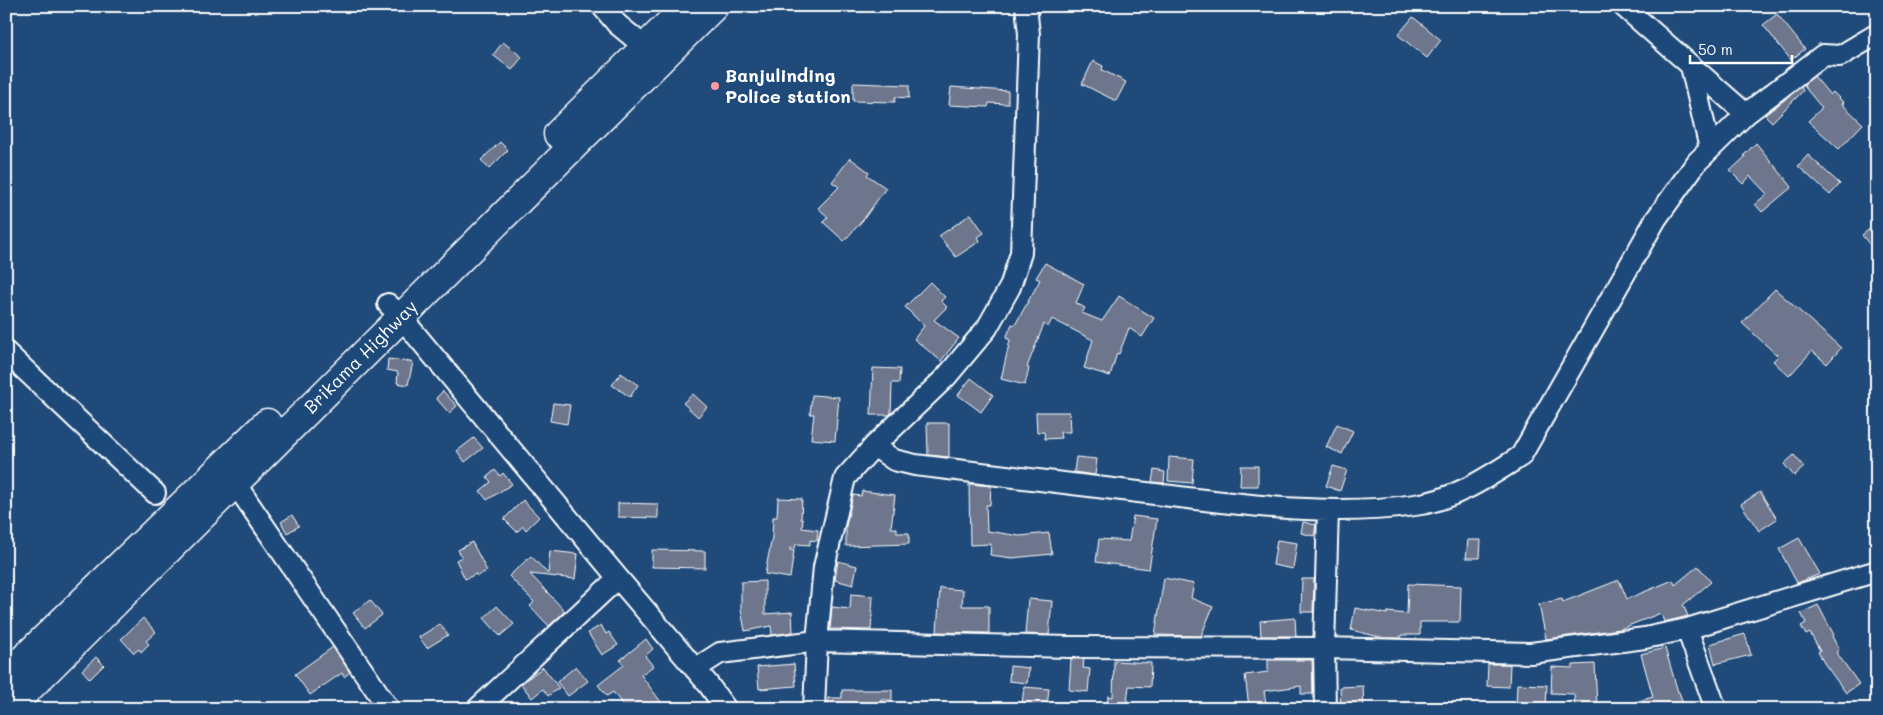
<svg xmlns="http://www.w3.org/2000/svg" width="1883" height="715" viewBox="0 0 1883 715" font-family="Mali,sans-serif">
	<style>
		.building { fill: #6d768c; stroke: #fff }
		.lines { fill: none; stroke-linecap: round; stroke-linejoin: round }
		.minor-casing { stroke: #fff; stroke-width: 24 }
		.highway-casing { stroke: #fff; stroke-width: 31 }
		.minor { stroke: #1f4a7a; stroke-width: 20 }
		.highway { stroke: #1f4a7a; stroke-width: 28 }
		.poi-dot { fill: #ff9aa2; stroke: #1f4a7a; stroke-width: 2 }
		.labels { text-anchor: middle; stroke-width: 4; stroke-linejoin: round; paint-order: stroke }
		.poi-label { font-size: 18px; font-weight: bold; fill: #fff; stroke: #1f4a7a; text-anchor: start }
		.street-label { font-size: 18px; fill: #fff; stroke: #1f4a7a }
	</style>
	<rect width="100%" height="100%" fill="#1f4a7a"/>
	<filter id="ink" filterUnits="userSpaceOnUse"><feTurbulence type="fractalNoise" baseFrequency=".02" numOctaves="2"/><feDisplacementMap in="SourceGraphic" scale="10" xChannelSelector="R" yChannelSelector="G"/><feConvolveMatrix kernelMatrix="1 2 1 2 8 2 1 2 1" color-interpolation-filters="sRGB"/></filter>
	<g filter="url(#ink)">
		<path class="building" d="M 1777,14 L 1805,49 L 1791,60 L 1763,25 Z
			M 1413,17 L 1441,40 L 1427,58 L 1398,35 Z
			M 503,42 L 522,57 L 512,70 L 493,55 Z
			M 1093,61 L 1103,66 L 1102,70 L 1126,82 L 1116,101 L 1082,84 Z
			M 1814,76 L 1830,95 L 1833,92 L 1844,103 L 1842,104 L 1863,124 L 1839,149 L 1808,121 L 1822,108 L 1803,85 Z
			M 853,83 L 909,85 L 909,98 L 895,97 L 895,102 L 853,101 Z
			M 951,87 L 1008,91 L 1008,104 L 989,103 L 988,107 L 949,105 Z
			M 1801,87 L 1803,91 L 1772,122 L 1765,115 Z
			M 500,142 L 508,150 L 489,169 L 481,160 Z
			M 1756,143 L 1792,187 L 1762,212 L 1755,204 L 1767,194 L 1750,176 L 1743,184 L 1730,171 L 1745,157 L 1744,155 Z
			M 1808,155 L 1840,184 L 1830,195 L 1798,166 Z
			M 850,158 L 869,172 L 867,175 L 886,188 L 863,220 L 844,241 L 823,222 L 828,217 L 818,208 L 839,187 L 832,182 Z
			M 971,214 L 984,233 L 978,237 L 980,241 L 956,257 L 939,236 Z
			M 1872,227 L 1877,233 L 1877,254 L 1862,235 Z
			M 1045,263 L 1084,284 L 1076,303 L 1085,308 L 1082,313 L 1102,321 L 1119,296 L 1154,318 L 1142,337 L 1129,328 L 1119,354 L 1117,353 L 1110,376 L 1084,368 L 1093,340 L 1052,319 L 1048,327 L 1044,324 L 1027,367 L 1029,368 L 1025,385 L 1001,379 L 1010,340 L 1006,338 L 1012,324 L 1015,325 L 1040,280 L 1036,278 Z
			M 930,282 L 945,297 L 941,301 L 947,307 L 934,320 L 959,338 L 941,361 L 914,339 L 924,326 L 905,307 Z
			M 1775,289 L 1841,348 L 1827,364 L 1812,351 L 1789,376 L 1773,361 L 1778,356 L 1742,323 Z
			M 388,359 L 413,362 L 408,385 L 397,383 L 398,372 L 387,370 Z
			M 873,368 L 900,369 L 899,383 L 892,383 L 891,413 L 889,415 L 871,415 Z
			M 621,373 L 638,385 L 630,397 L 612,385 Z
			M 971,378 L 993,395 L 981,412 L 958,395 Z
			M 443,391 L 457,406 L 449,413 L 436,398 Z
			M 693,394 L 707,407 L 698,417 L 683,403 Z
			M 812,395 L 839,397 L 835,441 L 811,439 L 814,414 L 810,414 Z
			M 553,403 L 570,405 L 567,424 L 550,421 Z
			M 1036,412 L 1069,412 L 1070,432 L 1060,432 L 1061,438 L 1045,439 L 1044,432 L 1037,432 Z
			M 927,423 L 949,423 L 949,457 L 928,455 Z
			M 1337,424 L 1353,431 L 1342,454 L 1326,447 Z
			M 474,438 L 483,448 L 465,462 L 457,451 Z
			M 1794,455 L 1804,467 L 1794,476 L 1784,464 Z
			M 1076,457 L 1097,459 L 1095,475 L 1074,472 Z
			M 1169,457 L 1194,459 L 1192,483 L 1168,481 Z
			M 1241,466 L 1258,466 L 1258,486 L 1240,486 Z
			M 1333,466 L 1347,470 L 1340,491 L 1326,486 Z
			M 495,470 L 500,476 L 503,473 L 512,484 L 487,500 L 480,491 L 491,482 L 487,477 Z
			M 1154,470 L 1165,472 L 1164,483 L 1152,482 Z
			M 969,484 L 991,486 L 990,505 L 986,505 L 987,531 L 1020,536 L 1049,533 L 1052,554 L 1012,558 L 990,555 L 991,544 L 970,545 Z
			M 862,491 L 895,495 L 891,528 L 897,528 L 897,533 L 909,533 L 909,544 L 846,546 L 846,526 L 853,495 L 861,496 Z
			M 1760,492 L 1777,519 L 1759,531 L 1741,504 Z
			M 778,498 L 802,499 L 801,519 L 803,520 L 802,528 L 818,530 L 817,541 L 810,540 L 810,545 L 796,544 L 795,548 L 790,548 L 790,550 L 794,551 L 790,578 L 765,574 L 772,537 L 773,517 L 777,517 Z
			M 523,500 L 539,517 L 526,530 L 523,526 L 517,532 L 504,519 Z
			M 618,503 L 658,504 L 658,518 L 618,517 Z
			M 292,515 L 299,526 L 287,533 L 281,522 Z
			M 1133,516 L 1157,519 L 1149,569 L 1096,562 L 1099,539 L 1129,541 Z
			M 1303,522 L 1316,525 L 1314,536 L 1301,533 Z
			M 1799,538 L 1820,574 L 1797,583 L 1779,549 Z
			M 1277,540 L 1297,543 L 1293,569 L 1273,565 Z
			M 1468,540 L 1481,540 L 1480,558 L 1466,558 Z
			M 472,542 L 487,571 L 477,576 L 476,574 L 465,579 L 456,560 L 462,557 L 458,550 Z
			M 652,550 L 705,551 L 705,568 L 652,567 Z
			M 550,551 L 578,554 L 575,579 L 530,574 L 565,611 L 549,626 L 530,606 L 534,602 L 509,576 L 531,556 L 548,574 Z
			M 838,561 L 857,566 L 853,585 L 835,580 Z
			M 1698,566 L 1711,582 L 1683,605 L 1688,616 L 1664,622 L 1661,613 L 1620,629 L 1546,639 L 1539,604 L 1562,599 L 1563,602 L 1619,580 L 1627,599 L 1673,580 L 1675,585 Z
			M 1164,578 L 1194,584 L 1191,598 L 1213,607 L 1201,636 L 1155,635 Z
			M 1302,579 L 1314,579 L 1313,612 L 1301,612 Z
			M 765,581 L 765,614 L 792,612 L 793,632 L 772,635 L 771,626 L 745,631 L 741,609 L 741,582 Z
			M 1408,584 L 1461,586 L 1460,622 L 1420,622 L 1420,635 L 1401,635 L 1401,638 L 1384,638 L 1351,630 L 1355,608 L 1387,614 L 1387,612 L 1407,614 Z
			M 940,588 L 963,590 L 962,606 L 989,606 L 989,633 L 937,632 Z
			M 851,594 L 873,596 L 871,630 L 830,629 L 832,607 L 850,609 Z
			M 1028,599 L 1052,601 L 1049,635 L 1025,634 Z
			M 370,600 L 382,615 L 365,628 L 353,613 Z
			M 1818,605 L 1834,635 L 1832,636 L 1839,650 L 1836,652 L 1859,684 L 1846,693 L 1824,663 L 1818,652 L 1820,651 L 1810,633 L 1806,635 L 1801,626 L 1806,623 L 1801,613 Z
			M 497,606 L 514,624 L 500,636 L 484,618 Z
			M 143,618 L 156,632 L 146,641 L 149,644 L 141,652 L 139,649 L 134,653 L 121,639 Z
			M 1295,618 L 1296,636 L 1261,636 L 1260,621 Z
			M 440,624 L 448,635 L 427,648 L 419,637 Z
			M 601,625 L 606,634 L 609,632 L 618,645 L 602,655 L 588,633 Z
			M 1745,634 L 1751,655 L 1715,664 L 1710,644 Z
			M 646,639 L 653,649 L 645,656 L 653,666 L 641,675 L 661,702 L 651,709 L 626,709 L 613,692 L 607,696 L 598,685 L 624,665 L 620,660 Z
			M 333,647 L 350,672 L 344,677 L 342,673 L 310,695 L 295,674 Z
			M 1665,648 L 1678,692 L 1679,692 L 1685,709 L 1624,709 L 1624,705 L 1653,697 L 1641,654 Z
			M 96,657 L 104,665 L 90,679 L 82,670 Z
			M 1071,659 L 1084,659 L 1083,668 L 1090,669 L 1088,692 L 1069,690 Z
			M 1268,660 L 1312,660 L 1313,694 L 1301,694 L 1301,686 L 1264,691 L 1266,704 L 1249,707 L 1245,675 L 1268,672 Z
			M 1114,661 L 1151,663 L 1150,687 L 1129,686 L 1126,709 L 1107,709 L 1108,696 L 1113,697 Z
			M 794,664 L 796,686 L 759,689 L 757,667 Z
			M 1488,664 L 1510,664 L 1509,687 L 1487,686 Z
			M 1595,664 L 1597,707 L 1575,708 L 1574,694 L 1551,693 L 1552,667 L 1573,668 L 1573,665 Z
			M 576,666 L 588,681 L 568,696 L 557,682 Z
			M 1010,666 L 1029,668 L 1027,683 L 1009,681 Z
			M 543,667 L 559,688 L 548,696 L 543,689 L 532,698 L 521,684 Z
			M 1517,684 L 1547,685 L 1546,708 L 1516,707 Z
			M 1363,686 L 1364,709 L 1341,709 L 1340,687 Z
			M 1024,687 L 1049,689 L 1047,707 L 1022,704 Z
			M 842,690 L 892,690 L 892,700 L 881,700 L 881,709 L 828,709 L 828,698 L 842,698 Z"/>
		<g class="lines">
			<g class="minor-casing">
				<path id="minor" d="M 602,6 L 617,24 L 645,47
					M 1623,6 L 1746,114
					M 1691,66 L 1710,149
					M 388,304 L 401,317 L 618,578 L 708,684 L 726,709
					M 6,352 L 155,493
					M 874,446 L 894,460 L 915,465 C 997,475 1080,485 1163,495 C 1244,505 1333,517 1415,505 C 1454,500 1488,477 1521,456 L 1656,219 L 1697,162 L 1746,114 L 1823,55 L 1840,56 L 1877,34
					M 228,473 L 389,709
					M 1687,629 L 1716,709
					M 695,669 L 720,653 L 817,641 L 1069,647 L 1324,648 L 1531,653 L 1645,638 L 1687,629 L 1877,571
					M 477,709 L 618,578
					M 814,709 L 817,641 L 824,567 L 845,478 L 874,446 L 946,377 L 987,328 L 1010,287 L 1021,253 L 1029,34 L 1026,6
					M 1325,709 L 1324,648 L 1328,510"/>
			</g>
			<g class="highway-casing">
				<path id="highway" d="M 558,134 L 687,6
					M 6,676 L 267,423
					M 8,709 L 714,6"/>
			</g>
			<use href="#minor" class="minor"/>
			<use href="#highway" class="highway"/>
		</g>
	</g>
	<circle class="poi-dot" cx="715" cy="86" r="5"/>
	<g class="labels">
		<g class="poi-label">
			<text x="725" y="82">Banjulinding<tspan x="725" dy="21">Police station</tspan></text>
		</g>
		<g class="street-label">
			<text transform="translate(361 357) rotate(-45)" y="6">Brikama Highway</text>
		</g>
	</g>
	<rect width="1883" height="715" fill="none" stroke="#1f4a7a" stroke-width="25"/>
	<rect x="12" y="12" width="1858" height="690" fill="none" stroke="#fff" stroke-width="2" filter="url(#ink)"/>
	<path d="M1690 55v8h102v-8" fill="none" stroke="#ffffff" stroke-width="2.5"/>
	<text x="1698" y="55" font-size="15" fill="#ffffff" stroke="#1f4a7a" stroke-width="4" paint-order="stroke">50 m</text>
</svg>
